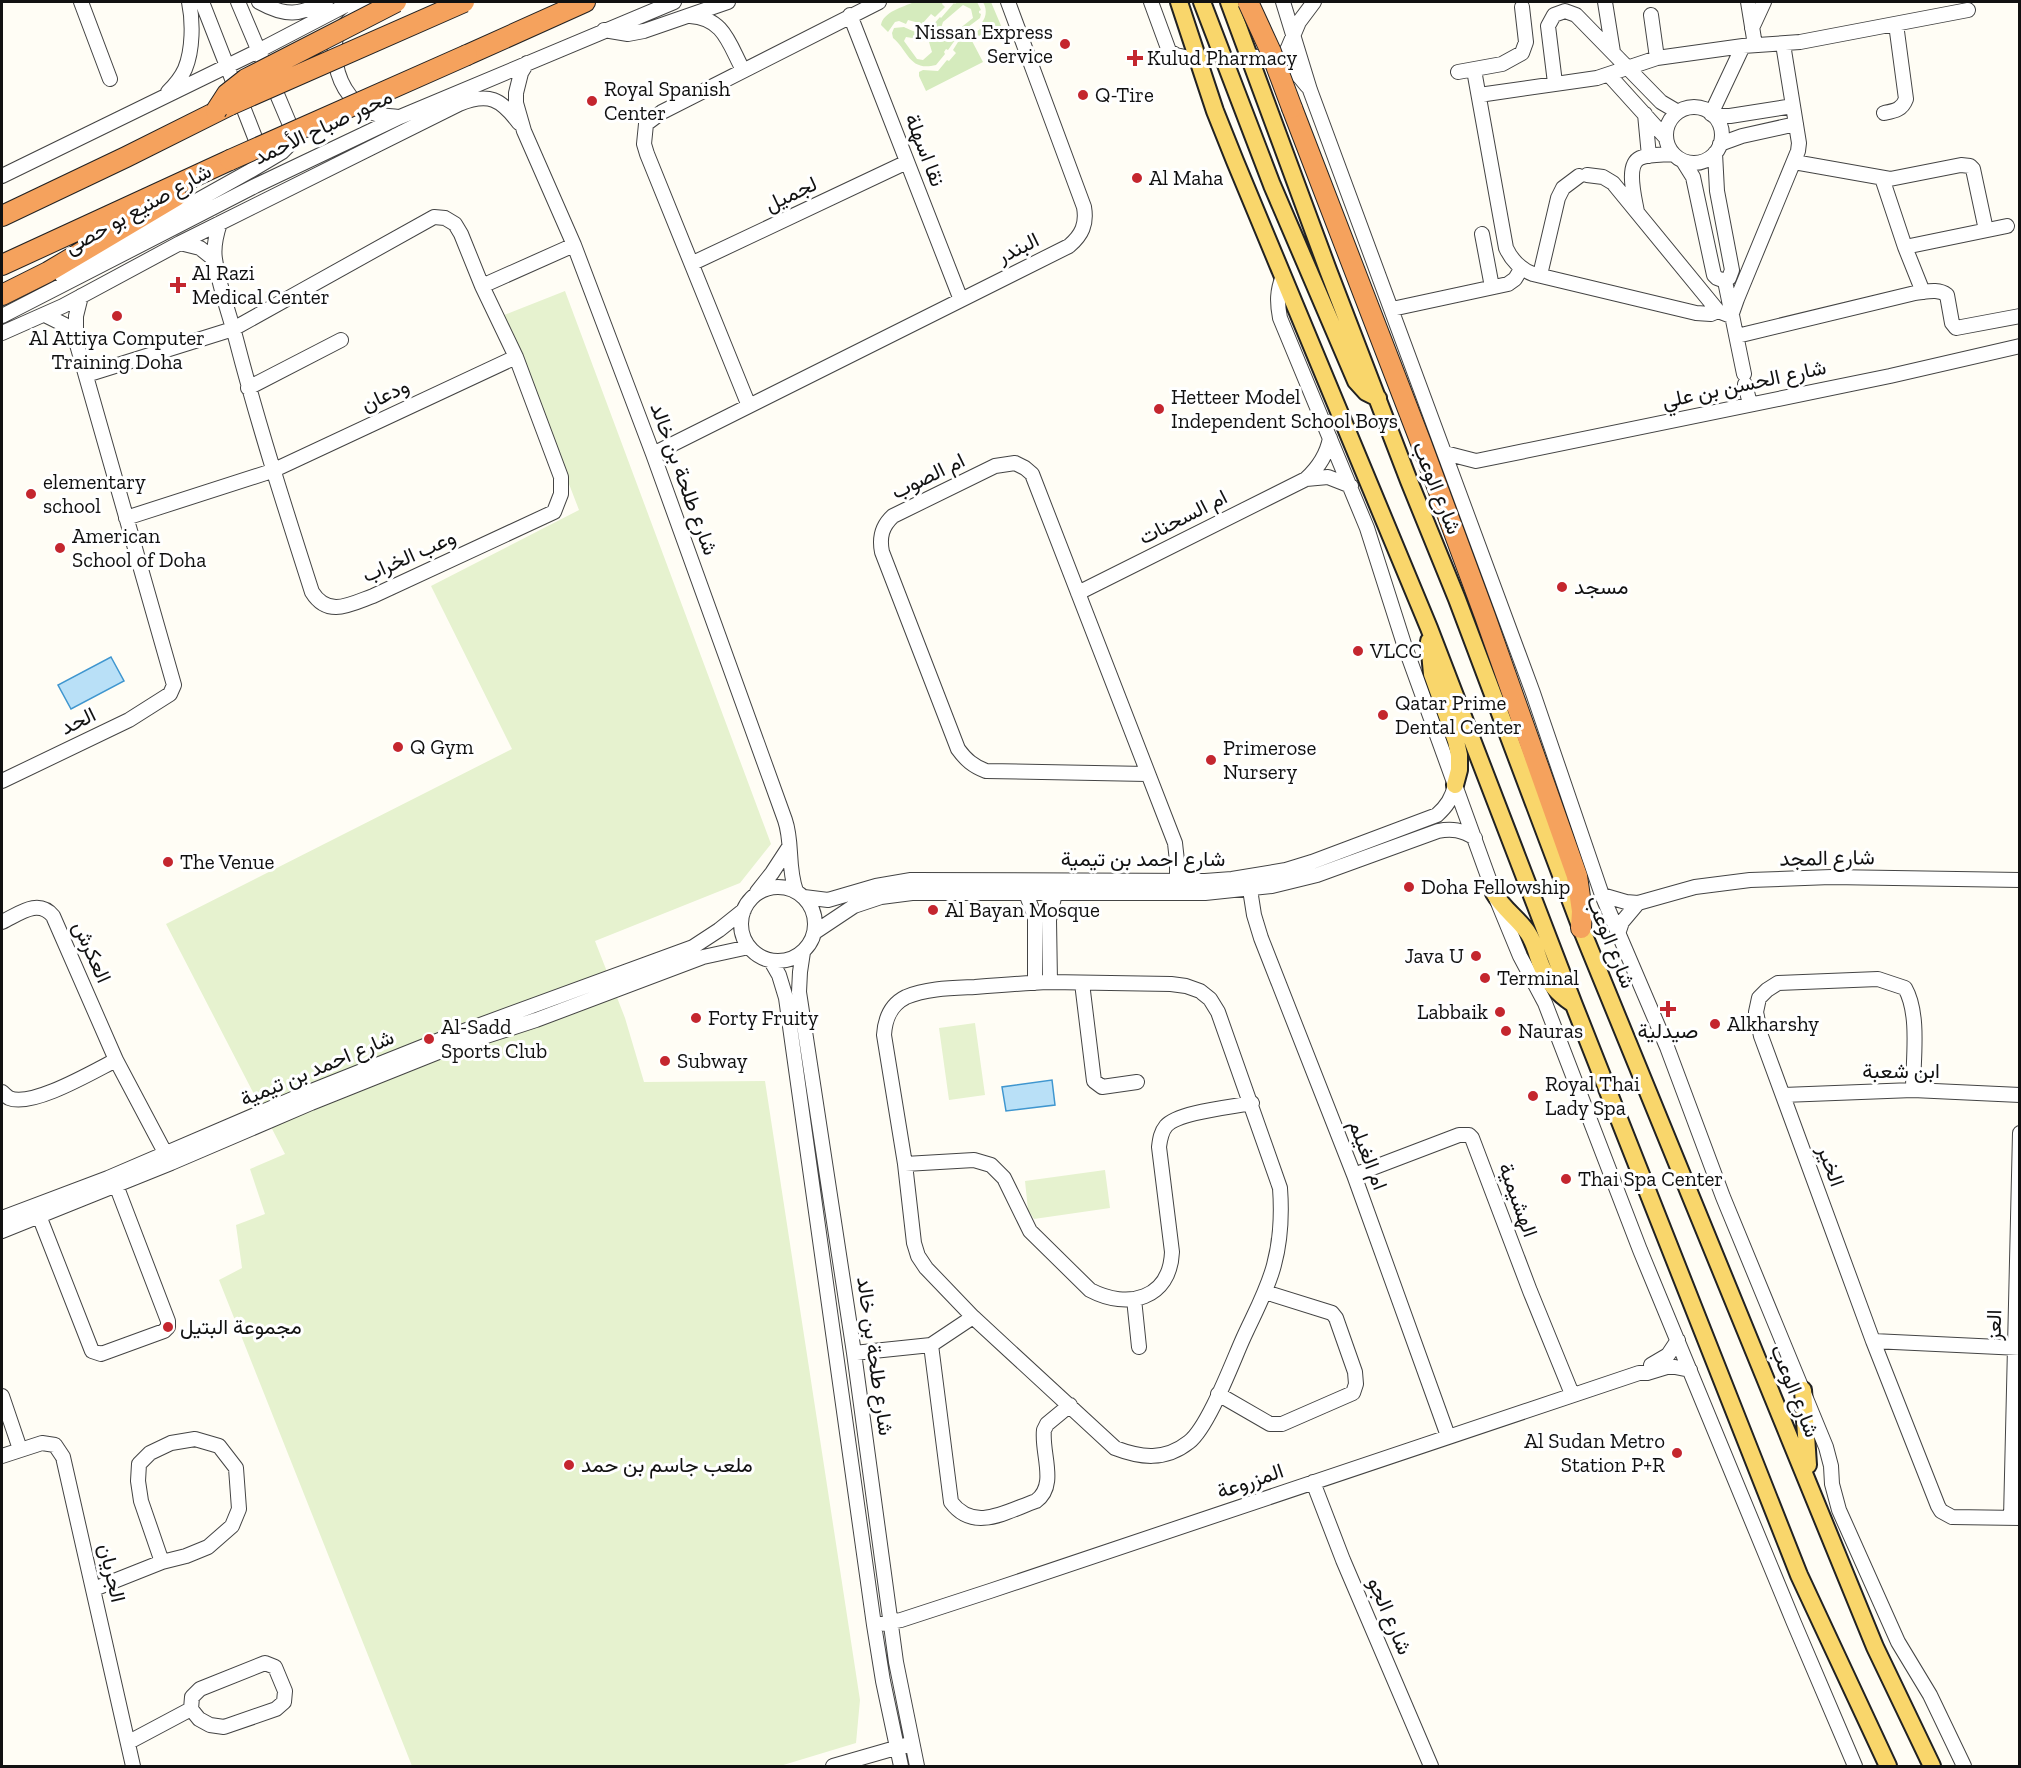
<svg xmlns="http://www.w3.org/2000/svg" width="2021" height="1768" viewBox="0 0 2021 1768" font-family="'Zilla Slab',Vazirmatn,serif">
	<style>
		.green { fill: #d5ebbd }
		.pitch { fill: #e6f2cf }
		.water { fill: #b9e0f7; stroke: #3f96cf; stroke-width: 1.5 }
		.lines { fill: none; stroke-linecap: round; stroke-linejoin: round }
		.minor-casing { stroke: #444; stroke-width: 16 }
		.major-casing { stroke: #222; stroke-width: 20 }
		.highway-casing { stroke: #222; stroke-width: 22 }
		.minor { stroke: #fff; stroke-width: 14 }
		.major { stroke: #f9d66b; stroke-width: 16 }
		.highway { stroke: #f5a25d; stroke-width: 20 }
		.highway-bridge-casing { stroke: #222; stroke-width: 22; stroke-linecap: butt }
		.highway-bridge { stroke: #f5a25d; stroke-width: 20 }
		.poi-dot { fill: #c4262e; stroke: #fff; stroke-width: 2 }
		.labels { text-anchor: middle; stroke-width: 6; stroke-linejoin: round; paint-order: stroke }
		.poi-label { font-size: 21px; fill: #111; stroke: #fff; text-anchor: start }
		.street-label { font-size: 21px; fill: #111; stroke: #fff }
	</style>
	<rect width="100%" height="100%" fill="#fffdf5"/>
	<path class="green" d="M 914,2 L 943,2 L 942,4 L 945,7 L 935,17 L 931,14 L 922,24 L 925,27 L 923,28 L 920,28 L 919,23 L 908,20 L 906,24 L 899,21 L 895,22 L 888,32 L 881,25 C 883,12 903,7 914,2 Z
		M 957,2 L 977,2 L 981,10 L 979,11 L 979,13 L 981,14 L 980,18 L 960,33 L 948,50 L 946,49 L 944,52 L 945,54 L 936,65 C 909,72 908,50 893,38 L 892,33 L 894,28 L 904,27 C 908,29 920,35 926,32 L 929,35 L 925,40 L 906,37 L 904,41 L 917,59 L 923,60 L 932,52 L 929,42 C 940,32 939,30 954,33 L 973,18 L 971,9 L 963,5 L 943,22 L 941,28 L 937,29 L 933,27 L 933,25 L 940,17 L 941,18 L 954,3 L 955,4 Z
		M 983,2 L 991,2 L 1002,28 L 987,36 L 985,33 L 972,41 L 983,62 L 926,91 L 919,76 L 919,72 L 923,70 L 938,71 L 947,60 L 949,61 L 956,53 L 953,50 L 958,42 L 969,33 L 971,36 L 980,29 L 979,26 C 986,19 988,11 983,2 Z"/>
	<path class="pitch" d="M 565,291 L 771,844 L 740,883 L 595,941 L 625,1018 L 644,1082 L 765,1081 L 860,1700 L 856,1743 L 780,1766 L 412,1766 L 219,1280 L 242,1268 L 236,1225 L 265,1214 L 250,1169 L 285,1154 L 166,924 L 512,749 L 431,586 L 579,510 L 504,315 Z
		M 975,1023 L 985,1095 L 949,1100 L 939,1028 Z
		M 1105,1170 L 1110,1208 L 1034,1219 L 1028,1210 L 1025,1181 Z"/>
	<path class="water" d="M 111,657 L 124,681 L 71,709 L 58,685 Z
		M 1052,1080 L 1055,1105 L 1006,1111 L 1002,1087 Z"/>
	<g class="lines">
		<g class="minor-casing">
			<path id="minor" d="M 81,2 L 110,79
				M 202,2 L 261,153
				M 259,2 C 286,17 299,15 326,2
				M 370,2 C 361,12 347,20 339,31 C 333,41 334,53 336,64 C 340,87 355,109 379,115 C 385,116 392,116 398,117
				M 1151,2 L 1169,51 L 1176,55 L 1198,60
				M 1283,2 L 1310,90 L 1533,693 L 1602,895 L 1667,1047 L 1723,1197 L 1826,1447 L 1831,1466 L 1832,1484 L 1839,1510 L 1898,1642 L 1930,1695 L 1964,1766
				M 1605,2 L 1613,52
				M 1748,2 L 1755,45
				M 850,15 L 961,300
				M 1651,15 L 1657,58
				M 690,16 C 724,18 729,44 743,70
				M 1752,28 L 1764,2
				M 604,30 L 628,34 L 644,31 L 728,2
				M 1248,56 C 1272,57 1293,66 1307,86
				M 527,63 L 521,73 L 516,93 L 516,103 L 524,131 L 574,245 L 653,454 L 785,820 C 793,843 787,866 796,891
				M 1279,63 L 1288,48 L 1299,22 L 1314,2
				M 1474,70 L 1506,248 C 1512,261 1520,269 1533,274 L 1696,313 L 1711,314 L 1718,311 L 1731,316 L 1737,299 L 1798,151 L 1799,143 L 1783,44
				M 1458,72 L 1502,64 L 1522,53 L 1526,42 L 1522,7
				M 1609,75 L 1666,138
				M 1555,83 L 1548,26 L 1554,15 L 1565,11 L 1576,15 L 1661,102 L 1678,112
				M 168,92 C 175,85 181,78 185,69 C 193,50 193,21 189,2
				M 1479,95 L 1597,78 L 1657,58 L 1743,46 L 1800,42 L 1968,10
				M1666 135a28 28 0 1 1 56 0a28 28 0 1 1-56 0Z
				M 1884,113 C 1894,111 1902,110 1906,99 L 1896,24
				M 1645,114 L 1649,156
				M 1711,114 L 1743,46
				M 1714,116 L 1730,116 L 1793,106
				M 1720,144 L 1742,136 L 1796,124
				M 1683,161 L 1693,177 L 1714,275 L 1717,278 L 1725,281 L 1729,278 L 1732,270 L 1717,191 L 1715,153
				M 1794,162 L 1890,179 L 1961,165 L 1970,166 L 1973,169 L 1986,230
				M 1587,175 L 1603,177 L 1613,183 L 1718,311
				M 2,176 L 258,51 L 352,2
				M 1882,178 L 1905,247 L 1923,292
				M 1637,212 C 1635,199 1625,165 1640,158 C 1649,154 1663,155 1673,154
				M 1482,234 L 1492,287
				M 180,243 L 200,248 L 215,260
				M 1905,247 L 2007,226
				M 693,263 L 907,162
				M 1540,275 L 1558,198 L 1563,188 L 1579,176
				M 62,276 L 250,171 L 282,152 L 291,143 L 293,135 L 290,125 L 238,2
				M 1283,276 C 1277,291 1277,302 1280,318 L 1367,528 L 1404,644 L 1494,893 L 1520,956 L 1545,1003 L 1640,1250 L 1794,1623 L 1855,1766
				M 1725,281 L 1744,374
				M 482,286 L 574,245
				M 1392,309 L 1508,284 L 1515,279 L 1521,269
				M 45,315 L 65,325 L 75,339
				M 2,316 L 255,186 L 400,117 L 674,2
				M 2,333 L 63,306 L 180,243 L 459,104 C 489,92 501,99 519,123
				M 1737,336 L 1915,293 C 1926,292 1938,288 1947,295 L 1952,323 L 1956,328 L 2020,316
				M 86,375 L 233,329 L 434,217 L 445,218 L 455,224 L 461,234 L 482,286 L 516,357 L 561,477 L 561,494 L 554,512 L 373,596 C 351,604 328,618 312,592 C 285,508 258,424 236,339 C 229,313 219,286 215,259 C 213,247 216,235 220,223
				M 1745,384 L 1750,404
				M 248,388 L 341,340
				M 749,406 L 647,154 L 644,144 L 646,124 L 662,112 L 879,2
				M 1445,453 L 1476,461 L 1890,376 L 2020,346
				M 653,454 L 1069,246 C 1082,235 1087,224 1084,207 L 1008,2
				M 1306,479 L 1328,477 L 1351,486
				M 126,518 L 272,471 L 516,357
				M 1078,593 L 1306,479 C 1319,467 1327,455 1330,438
				M 1147,774 L 986,771 C 973,766 966,760 958,749 L 882,552 C 879,537 882,526 893,516 L 995,466 L 1015,463 L 1025,468 L 1032,474 L 1175,843 L 1177,861 L 1177,893
				M 2,781 L 129,720 L 170,694 L 174,685 L 76,341 L 76,316 L 81,296
				M 1249,883 L 1254,915 L 1261,938 L 1354,1175 L 1448,1436
				M741 924a37 37 0 1 1 74 0a37 37 0 1 1-74 0Z
				M 757,892 L 772,873 L 789,847
				M 1026,893 L 1035,917 L 1035,983
				M 1602,895 L 1626,902 L 1638,903 L 1695,887 L 1750,880 L 1831,877 L 2020,880
				M 804,897 L 828,900 L 876,886 L 911,880 L 1205,881 L 1232,879 L 1286,870 L 1312,862 L 1437,815 C 1447,806 1452,798 1455,785
				M 2,922 C 19,914 38,898 53,916 L 116,1060 L 170,1162
				M 815,932 L 854,906 L 881,897 L 912,893 L 1205,893 L 1272,886 L 1317,875 L 1438,831 C 1452,828 1462,830 1475,838
				M 1618,934 L 1622,922 L 1638,903
				M 803,952 L 800,972 L 799,992 L 854,1353 L 896,1662 L 917,1766
				M 771,961 L 779,975 L 786,998 L 874,1625 L 883,1681 L 901,1766
				M 1050,982 L 1171,984 L 1186,986 L 1200,991 L 1210,999 L 1218,1012 L 1280,1188 C 1282,1215 1281,1239 1274,1265 C 1267,1292 1253,1316 1242,1341 C 1231,1366 1208,1427 1189,1442 C 1165,1461 1141,1458 1115,1448 L 973,1317 L 926,1268 L 918,1256 L 914,1243 L 905,1164 L 884,1035 C 885,1019 890,1005 906,997 C 927,988 953,988 975,987 C 1000,985 1025,983 1050,982 Z
				M 1050,982 L 1049,920 L 1055,893
				M 1082,983 L 1094,1081 L 1102,1087 L 1137,1082
				M 1913,1090 C 1913,1060 1920,1014 1905,988 L 1878,979 L 1778,983 L 1767,990 L 1759,998 L 1756,1012 L 1761,1036 L 1873,1341 L 1938,1506 L 1941,1511 L 1952,1517 L 2020,1518
				M 2,1092 C 4,1094 6,1096 9,1098 C 32,1108 94,1071 116,1060
				M 1783,1095 L 1913,1090 L 2020,1095
				M 905,1164 L 974,1160 L 991,1165 L 1004,1178 L 1030,1231 L 1090,1290 C 1128,1310 1170,1299 1172,1252 L 1159,1147 C 1160,1139 1161,1132 1166,1126 C 1178,1112 1232,1107 1252,1103
				M 1354,1175 L 1459,1135 L 1469,1135 L 1472,1138 L 1530,1291 L 1572,1394
				M 36,1208 L 92,1351 L 101,1354 L 164,1331 L 168,1327 L 168,1321 L 116,1185
				M 2,1218 L 108,1178 L 304,1094 L 442,1039 L 693,947 L 719,930 L 744,910
				M 2,1231 L 171,1163 L 311,1103 L 446,1049 L 536,1020 L 703,957 L 749,947
				M 1134,1299 L 1139,1347
				M 1873,1341 L 2020,1348
				M 931,1345 L 951,1502 C 974,1533 1007,1511 1036,1501 C 1058,1485 1041,1453 1044,1430 L 1047,1424 L 1070,1405
				M 854,1353 L 931,1345 L 973,1317
				M 1651,1365 L 1668,1355 L 1678,1340
				M 1218,1394 L 1270,1424 L 1282,1424 L 1353,1393 L 1356,1384 L 1355,1372 L 1336,1318 L 1332,1313 L 1265,1292
				M 2,1396 L 20,1449
				M 2,1456 L 42,1443 L 55,1445 L 63,1457 L 133,1766
				M 1313,1482 L 1343,1560 L 1431,1766
				M 2011,1518 L 2020,1133
				M 94,1589 L 162,1562 L 186,1556 L 208,1547 L 232,1526 L 239,1509 L 236,1468 L 219,1446 L 195,1439 L 171,1443 L 150,1453 L 139,1464 L 138,1481 L 141,1501 L 162,1562
				M 874,1625 L 901,1620 L 990,1591 L 1639,1373 L 1647,1373 L 1670,1366 L 1690,1370
				M 265,1663 L 275,1667 L 285,1691 L 284,1702 L 276,1709 L 224,1727 L 210,1725 L 199,1719 L 191,1709 L 192,1697 L 200,1689 Z
				M 129,1742 L 191,1709
				M 833,1766 L 906,1745"/>
		</g>
		<g class="major-casing">
			<path id="major" d="M 1179,2 L 1215,111 L 1235,161 L 1429,628 L 1574,1005 L 1799,1575 L 1888,1766
				M 1202,2 L 1272,185 L 1356,381 L 1366,392 L 1378,398
				M 1229,2 L 1328,270 L 1409,481 L 1457,599 L 1581,928 L 1875,1647 L 1932,1766
				M 1429,641 L 1432,674 L 1456,741 L 1459,755 L 1459,770 L 1455,785
				M 1494,893 C 1504,910 1518,918 1528,933 C 1535,943 1537,956 1542,967 C 1548,983 1558,994 1572,1003
				M 1803,1390 L 1808,1465"/>
		</g>
		<g class="highway-casing">
			<path id="highway" d="M 467,55 L 585,2
				M 1292,108 L 1421,443 L 1485,616 L 1577,876 L 1582,911 L 1581,928
				M 2,216 L 126,157 L 230,105
				M 2,265 L 230,160
				M 2,295 L 48,272 L 176,196"/>
		</g>
		<use href="#minor" class="minor"/>
		<use href="#major" class="major"/>
		<use href="#highway" class="highway"/>
		<g class="highway-bridge-casing">
			<path id="highway-bridge" d="M 1248,2 L 1271,52 L 1292,108
				M 230,105 L 464,2
				M 216,111 L 227,94 L 246,79 L 396,2
				M 230,160 L 467,55"/>
		</g>
		<use href="#highway-bridge" class="highway-bridge"/>
	</g>
	<g class="poi-dot">
		<circle cx="1065" cy="44" r="6"/>
		<path d="M1132 49h6v6h6v6h-6v6h-6v-6h-6v-6h6z"/>
		<circle cx="1083" cy="95" r="6"/>
		<circle cx="592" cy="101" r="6"/>
		<circle cx="1137" cy="178" r="6"/>
		<path d="M175 276h6v6h6v6h-6v6h-6v-6h-6v-6h6z"/>
		<circle cx="117" cy="316" r="6"/>
		<circle cx="1159" cy="409" r="6"/>
		<circle cx="31" cy="494" r="6"/>
		<circle cx="60" cy="548" r="6"/>
		<circle cx="1562" cy="587" r="6"/>
		<circle cx="1358" cy="651" r="6"/>
		<circle cx="1383" cy="715" r="6"/>
		<circle cx="398" cy="747" r="6"/>
		<circle cx="1211" cy="760" r="6"/>
		<circle cx="168" cy="862" r="6"/>
		<circle cx="1409" cy="887" r="6"/>
		<circle cx="933" cy="910" r="6"/>
		<circle cx="1476" cy="956" r="6"/>
		<circle cx="1485" cy="978" r="6"/>
		<path d="M1665 1000h6v6h6v6h-6v6h-6v-6h-6v-6h6z"/>
		<circle cx="1500" cy="1012" r="6"/>
		<circle cx="696" cy="1018" r="6"/>
		<circle cx="1715" cy="1024" r="6"/>
		<circle cx="1506" cy="1031" r="6"/>
		<circle cx="429" cy="1039" r="6"/>
		<circle cx="665" cy="1061" r="6"/>
		<circle cx="1533" cy="1096" r="6"/>
		<circle cx="1566" cy="1179" r="6"/>
		<circle cx="168" cy="1327" r="6"/>
		<circle cx="1677" cy="1453" r="6"/>
		<circle cx="569" cy="1465" r="6"/>
	</g>
	<g class="labels">
		<g class="poi-label">
			<text x="1053" y="39" text-anchor="end">Nissan Express<tspan x="1053" dy="24">Service</tspan></text>
			<text x="1147" y="65">Kulud Pharmacy</text>
			<text x="604" y="96">Royal Spanish<tspan x="604" dy="24">Center</tspan></text>
			<text x="1095" y="102">Q-Tire</text>
			<text x="1149" y="185">Al Maha</text>
			<text x="192" y="280">Al Razi<tspan x="192" dy="24">Medical Center</tspan></text>
			<text x="117" y="345" text-anchor="middle">Al Attiya Computer<tspan x="117" dy="24">Training Doha</tspan></text>
			<text x="1171" y="404">Hetteer Model<tspan x="1171" dy="24">Independent School Boys</tspan></text>
			<text x="43" y="489">elementary<tspan x="43" dy="24">school</tspan></text>
			<text x="72" y="543">American<tspan x="72" dy="24">School of Doha</tspan></text>
			<text x="1574" y="594">مسجد</text>
			<text x="1370" y="658">VLCC</text>
			<text x="1395" y="710">Qatar Prime<tspan x="1395" dy="24">Dental Center</tspan></text>
			<text x="410" y="754">Q Gym</text>
			<text x="1223" y="755">Primerose<tspan x="1223" dy="24">Nursery</tspan></text>
			<text x="180" y="869">The Venue</text>
			<text x="1421" y="894">Doha Fellowship</text>
			<text x="945" y="917">Al Bayan Mosque</text>
			<text x="1464" y="963" text-anchor="end">Java U</text>
			<text x="1497" y="985">Terminal</text>
			<text x="1488" y="1019" text-anchor="end">Labbaik</text>
			<text x="708" y="1025">Forty Fruity</text>
			<text x="1727" y="1031">Alkharshy</text>
			<text x="441" y="1034">Al-Sadd<tspan x="441" dy="24">Sports Club</tspan></text>
			<text x="1518" y="1038">Nauras</text>
			<text x="1668" y="1038" text-anchor="middle">صيدلية</text>
			<text x="677" y="1068">Subway</text>
			<text x="1545" y="1091">Royal Thai<tspan x="1545" dy="24">Lady Spa</tspan></text>
			<text x="1578" y="1186">Thai Spa Center</text>
			<text x="180" y="1334">مجموعة البتيل</text>
			<text x="1665" y="1448" text-anchor="end">Al Sudan Metro<tspan x="1665" dy="24">Station P+R</tspan></text>
			<text x="581" y="1472">ملعب جاسم بن حمد</text>
		</g>
		<g class="street-label">
			<text transform="translate(323 127) rotate(-25)" y="7">محور صباح الأحمد</text>
			<text transform="translate(925 150) rotate(69)" y="7">نقا اسهلة</text>
			<text transform="translate(791 194) rotate(-25)" y="7">لجميل</text>
			<text transform="translate(138 209) rotate(-29)" y="7">شارع صنيع بو حصى</text>
			<text transform="translate(1018 248) rotate(-26)" y="7">البندر</text>
			<text transform="translate(1744 384) rotate(-12)" y="7">شارع الحسن بن علي</text>
			<text transform="translate(385 395) rotate(-25)" y="7">ودعان</text>
			<text transform="translate(928 476) rotate(-26)" y="7">ام الصوب</text>
			<text transform="translate(684 479) rotate(70)" y="7">شارع طلحة بن خالد</text>
			<text transform="translate(1437 488) rotate(68)" y="7">شارع الوعب</text>
			<text transform="translate(1183 517) rotate(-27)" y="7">ام السحنات</text>
			<text transform="translate(409 556) rotate(-24)" y="7">وعب الخراب</text>
			<text transform="translate(78 721) rotate(-26)" y="7">الحد</text>
			<text transform="translate(1827 858) rotate(-1)" y="7">شارع المجد</text>
			<text x="1143" y="866">شارع احمد بن تيمية</text>
			<text transform="translate(1611 942) rotate(68)" y="7">شارع الوعب</text>
			<text transform="translate(92 952) rotate(66)" y="7">العكرش</text>
			<text transform="translate(317 1068) rotate(-23)" y="7">شارع احمد بن تيمية</text>
			<text x="1901" y="1078">ابن شعبة</text>
			<text transform="translate(1368 1155) rotate(69)" y="7">ام الغيلم</text>
			<text transform="translate(1831 1166) rotate(70)" y="7">الخير</text>
			<text transform="translate(1518 1200) rotate(70)" y="7">الهشيمية</text>
			<text transform="translate(1994 1325) rotate(-89)" y="7">العز</text>
			<text transform="translate(875 1356) rotate(82)" y="7">شارع طلحة بن خالد</text>
			<text transform="translate(1795 1391) rotate(68)" y="7">شارع الوعب</text>
			<text transform="translate(1250 1481) rotate(-19)" y="7">المزروعة</text>
			<text transform="translate(112 1573) rotate(77)" y="7">الجريان</text>
			<text transform="translate(1390 1616) rotate(67)" y="7">شارع الجو</text>
		</g>
	</g>
	<rect width="2021" height="1768" fill="none" stroke="#111111" stroke-width="6"/>
</svg>
